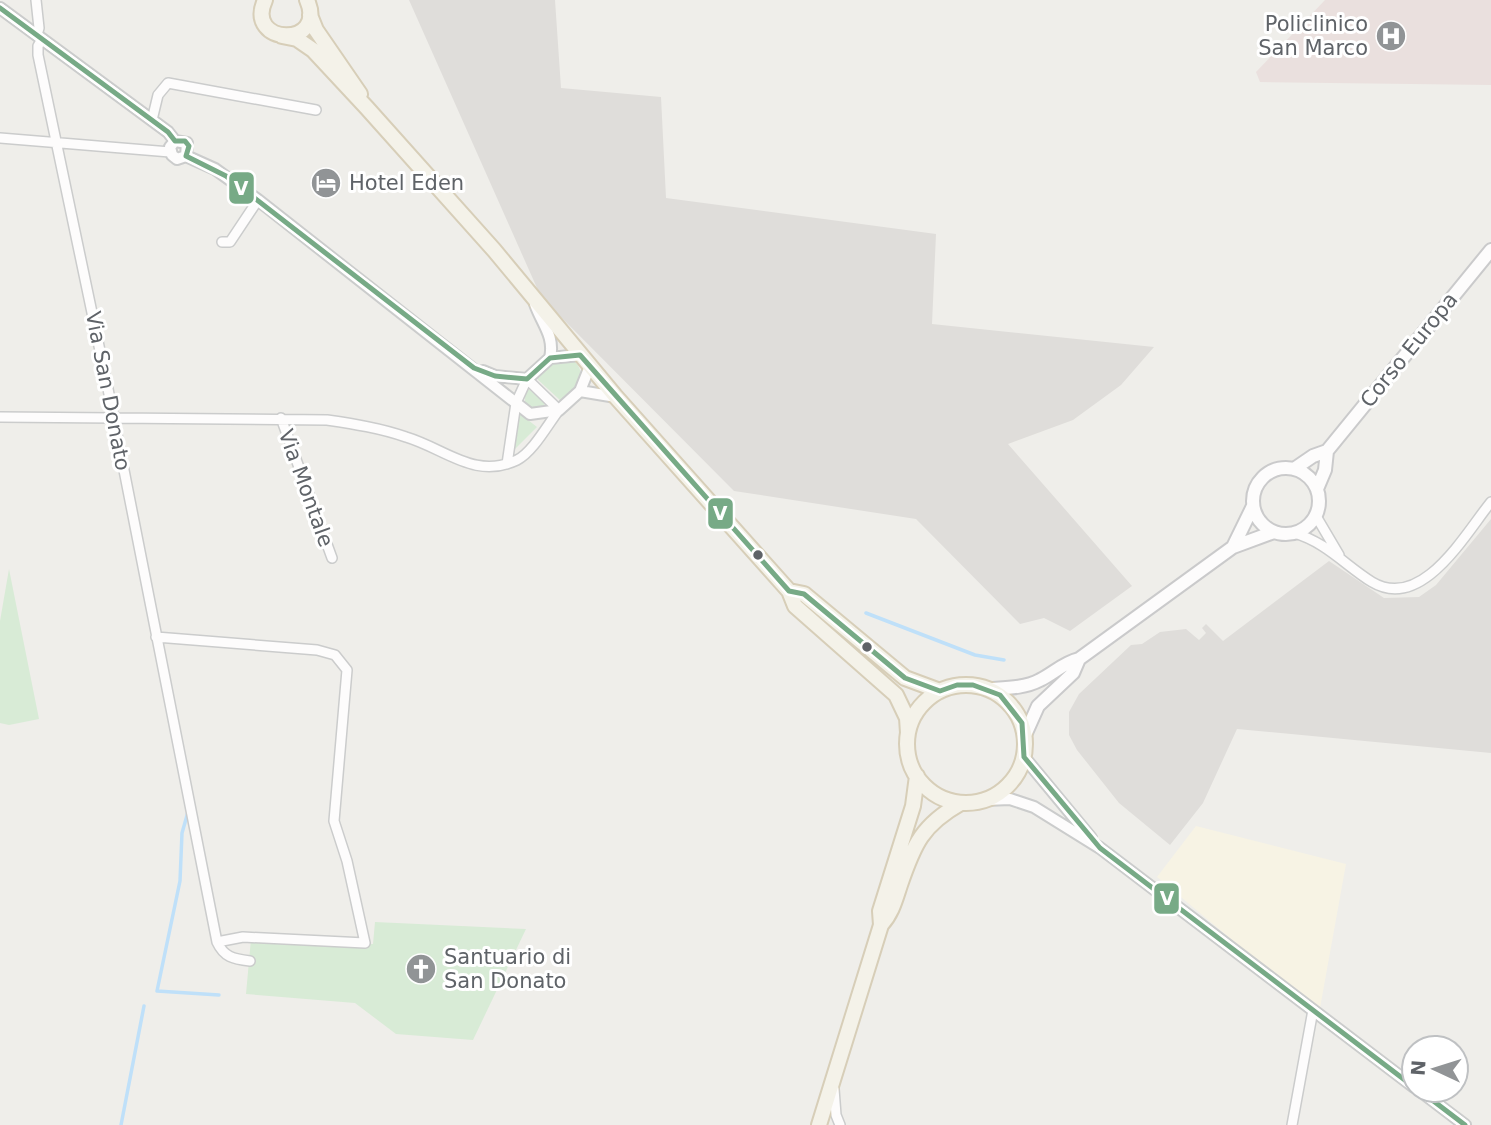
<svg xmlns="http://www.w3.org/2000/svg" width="1491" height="1125" viewBox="0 0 1491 1125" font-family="'DejaVu Sans',sans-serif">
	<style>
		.commercial { fill: #f7f3e4 }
		.industrial { fill: #dfddda }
		.medical { fill: #eae0de }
		.green { fill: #d8ebd6 }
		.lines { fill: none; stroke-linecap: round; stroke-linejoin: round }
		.stream { stroke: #bfe0f9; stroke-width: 3.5 }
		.minor-casing { stroke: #cbcccc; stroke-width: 12 }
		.tertiary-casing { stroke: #cbcccc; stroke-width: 14 }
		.secondary-casing { stroke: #cacacb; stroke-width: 16 }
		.primary-casing { stroke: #d7ceb8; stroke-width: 18 }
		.minor { stroke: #fdfcfc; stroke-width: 9 }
		.tertiary { stroke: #fdfcfc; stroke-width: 10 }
		.secondary { stroke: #fdfcfc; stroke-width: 12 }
		.primary { stroke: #f4f2e9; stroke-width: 14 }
		.bus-1-casing { stroke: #fff; stroke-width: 10 }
		.bus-1 { stroke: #77aa86; stroke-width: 5 }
		.bus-dot { fill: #5f6368; stroke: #fff; stroke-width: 2.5 }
		.labels { text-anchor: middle; stroke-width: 6; stroke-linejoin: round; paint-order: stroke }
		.poi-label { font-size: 21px; fill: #5f6368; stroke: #fff; text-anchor: start }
		.street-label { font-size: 21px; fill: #5f6368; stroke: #fff }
		.line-badge { stroke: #fff; stroke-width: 2.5 }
		.badge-label { font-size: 19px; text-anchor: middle; font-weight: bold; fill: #fff }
	</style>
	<rect width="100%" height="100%" fill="#efeeea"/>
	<path class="commercial" d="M 1196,826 L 1346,864 L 1320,1008 L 1256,960 L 1157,877 Z"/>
	<path class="industrial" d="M 409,0 L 555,0 L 561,88 L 661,97 L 666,198 L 936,234 L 932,324 L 1154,347 L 1121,385 L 1073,420 L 1008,444 L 1132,586 L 1070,631 L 1044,618 L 1020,624 L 916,519 L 734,491 L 541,297 Z
		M 1491,519 L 1491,753 L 1237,729 L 1203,803 L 1170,845 L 1119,803 L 1077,750 L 1069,735 L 1069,712 L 1079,694 L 1131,645 L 1142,644 L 1160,632 L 1186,629 L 1199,640 L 1206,633 L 1202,628 L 1206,624 L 1223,641 L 1329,561 L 1384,598 L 1419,597 L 1436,585 Z"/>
	<path class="medical" d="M 1325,0 L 1491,0 L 1491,85 L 1260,82 L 1256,72 Z"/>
	<path class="green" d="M 572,359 C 591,375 575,389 561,401 L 535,377 C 547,365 556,360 572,359 Z
		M 525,390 L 530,390 L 545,404 L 540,408 L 531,408 L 525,403 Z
		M 519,413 L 537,427 L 514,450 Z
		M 9,569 L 39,719 L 9,725 L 0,723 L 0,621 Z
		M 375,922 L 526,929 L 473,1040 L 396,1034 L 355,1003 L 246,994 L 251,939 L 373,944 Z"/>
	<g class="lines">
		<path class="stream" d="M 866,613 L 975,655 L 1004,660
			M 188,812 L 182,833 L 180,881 L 157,991 L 219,995
			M 121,1125 L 144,1006"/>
		<g class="minor-casing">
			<path id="minor" d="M 36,0 L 39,28 L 37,35
				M 42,39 L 38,46 L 38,55 L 108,389 L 217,942 C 224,957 233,959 250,961
				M 152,120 L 158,95 L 168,83 L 316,110
				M 0,138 L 170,152
				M 222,242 L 230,242 L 258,200
				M 0,417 L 327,420 C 354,424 380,428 406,437 C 446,449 475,480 517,460 C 533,452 548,424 559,410 L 527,379 L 516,403 L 507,464
				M 281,418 L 332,558
				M 1316,516 L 1339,555
				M 1294,533 C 1326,542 1346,566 1372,582 C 1422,612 1465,534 1491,502
				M 156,637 L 317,650 L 335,655 L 347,670 L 334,821 L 347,861 L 365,943 L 243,937 L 217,942
				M 834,1089 L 836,1115 L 840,1125
				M 1292,1125 L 1313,1010"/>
		</g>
		<g class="tertiary-casing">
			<path id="tertiary" d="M 0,8 L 168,132 L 175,141
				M 175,141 L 170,147 L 172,155 L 177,159 L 186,156
				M 175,141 L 187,143 L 186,156
				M 186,156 L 215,169 L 258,200 L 530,414 L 559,410 L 580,391 L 590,366
				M 535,304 C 542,324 555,336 550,358
				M 483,371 L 495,376 L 527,379 L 550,358 L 580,355
				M 580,391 L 616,397
				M 1024,757 L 1091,838
				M 986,800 L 1010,799 L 1034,807 L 1100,848 L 1414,1087
				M 1419,1090 L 1465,1125"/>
		</g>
		<g class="secondary-casing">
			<path id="secondary" d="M1253 501a33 33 0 1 1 66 0a33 33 0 1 1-66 0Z
				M 1294,469 L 1313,456 L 1327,451 L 1491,250
				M 1317,489 L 1325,470 L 1327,451
				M 1233,547 L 1253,506
				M 990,689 C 1007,688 1025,688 1040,680 C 1054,673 1063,663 1079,659 L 1233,547 L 1274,532
				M 1025,735 L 1038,706 L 1073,673 L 1079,659"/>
		</g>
		<g class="primary-casing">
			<path id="primary" d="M 265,0 C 244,46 328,48 307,0
				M 310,15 L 316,30 L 360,94
				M 282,36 L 297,39 L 313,50 L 367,108 L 494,250 L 616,397 L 789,591 L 795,606 L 896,695 L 907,718 L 908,733
				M 789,591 L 804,594 L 905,678 L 940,691
				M907 744a59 59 0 1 1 118 0a59 59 0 1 1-118 0Z
				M 881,925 C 892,913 895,900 900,885 C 914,844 922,825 961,803
				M 819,1125 L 881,925 L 880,911 L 913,806 L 917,776"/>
		</g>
		<use href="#minor" class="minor"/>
		<use href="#tertiary" class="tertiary"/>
		<use href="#secondary" class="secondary"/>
		<use href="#primary" class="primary"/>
		<g class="bus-1-casing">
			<path id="bus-1" d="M 0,8 L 168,132 L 175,141 L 185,141 L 189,146 L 186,156 L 226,176 L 474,368 L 495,376 L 527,379 L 550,358 L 580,355 L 789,591 L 804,594 L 905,678 L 940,691 L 957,685 L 973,685 L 1000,695 L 1022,723 L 1024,757 L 1100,848 L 1414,1087
				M 1419,1090 L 1465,1125"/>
		</g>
		<use href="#bus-1" class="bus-1"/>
	</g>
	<defs>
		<g id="hospital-disc" transform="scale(1.575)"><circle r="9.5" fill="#919496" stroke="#fff"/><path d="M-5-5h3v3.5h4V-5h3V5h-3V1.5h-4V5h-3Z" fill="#fff"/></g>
		<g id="hotel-disc" transform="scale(1.575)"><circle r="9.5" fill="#919496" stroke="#fff"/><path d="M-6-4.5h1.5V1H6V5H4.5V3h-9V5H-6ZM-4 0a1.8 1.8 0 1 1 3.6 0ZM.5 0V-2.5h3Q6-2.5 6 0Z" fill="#fff"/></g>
		<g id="church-disc" transform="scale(1.575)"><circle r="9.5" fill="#919496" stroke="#fff"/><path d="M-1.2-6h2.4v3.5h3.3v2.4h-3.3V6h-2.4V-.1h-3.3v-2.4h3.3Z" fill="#fff"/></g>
	</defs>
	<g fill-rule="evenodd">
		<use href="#hospital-disc" x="1391" y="36"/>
		<use href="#hotel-disc" x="326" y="183"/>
		<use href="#church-disc" x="421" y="969"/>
	</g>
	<g class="bus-dot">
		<circle cx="758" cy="555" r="6"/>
		<circle cx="867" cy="647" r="6"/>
	</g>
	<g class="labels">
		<g class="poi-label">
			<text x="1368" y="31" text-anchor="end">Policlinico<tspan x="1368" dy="24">San Marco</tspan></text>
			<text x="349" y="190">Hotel Eden</text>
			<text x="444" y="964">Santuario di<tspan x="444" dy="24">San Donato</tspan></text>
		</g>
		<g class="street-label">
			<text transform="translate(1409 350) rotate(-51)" y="7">Corso Europa</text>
			<text transform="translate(108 391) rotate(79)" y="7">Via San Donato</text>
			<text transform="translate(306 488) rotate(70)" y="7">Via Montale</text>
		</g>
	</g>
	<g class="line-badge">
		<rect x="228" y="171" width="27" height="34" rx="7" fill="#77aa86"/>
		<rect x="707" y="497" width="27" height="33" rx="7" fill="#77aa86"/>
		<rect x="1153" y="882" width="27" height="33" rx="7" fill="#77aa86"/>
	</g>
	<g class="badge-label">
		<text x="241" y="195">V</text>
		<text x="720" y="520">V</text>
		<text x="1167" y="905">V</text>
	</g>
	<g transform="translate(1435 1069) rotate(274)"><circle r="33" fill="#ffffff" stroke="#bfc1c3" stroke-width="2"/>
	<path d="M0-5L12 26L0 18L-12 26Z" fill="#919496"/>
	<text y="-10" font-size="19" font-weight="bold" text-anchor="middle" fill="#5f6368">N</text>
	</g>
</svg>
